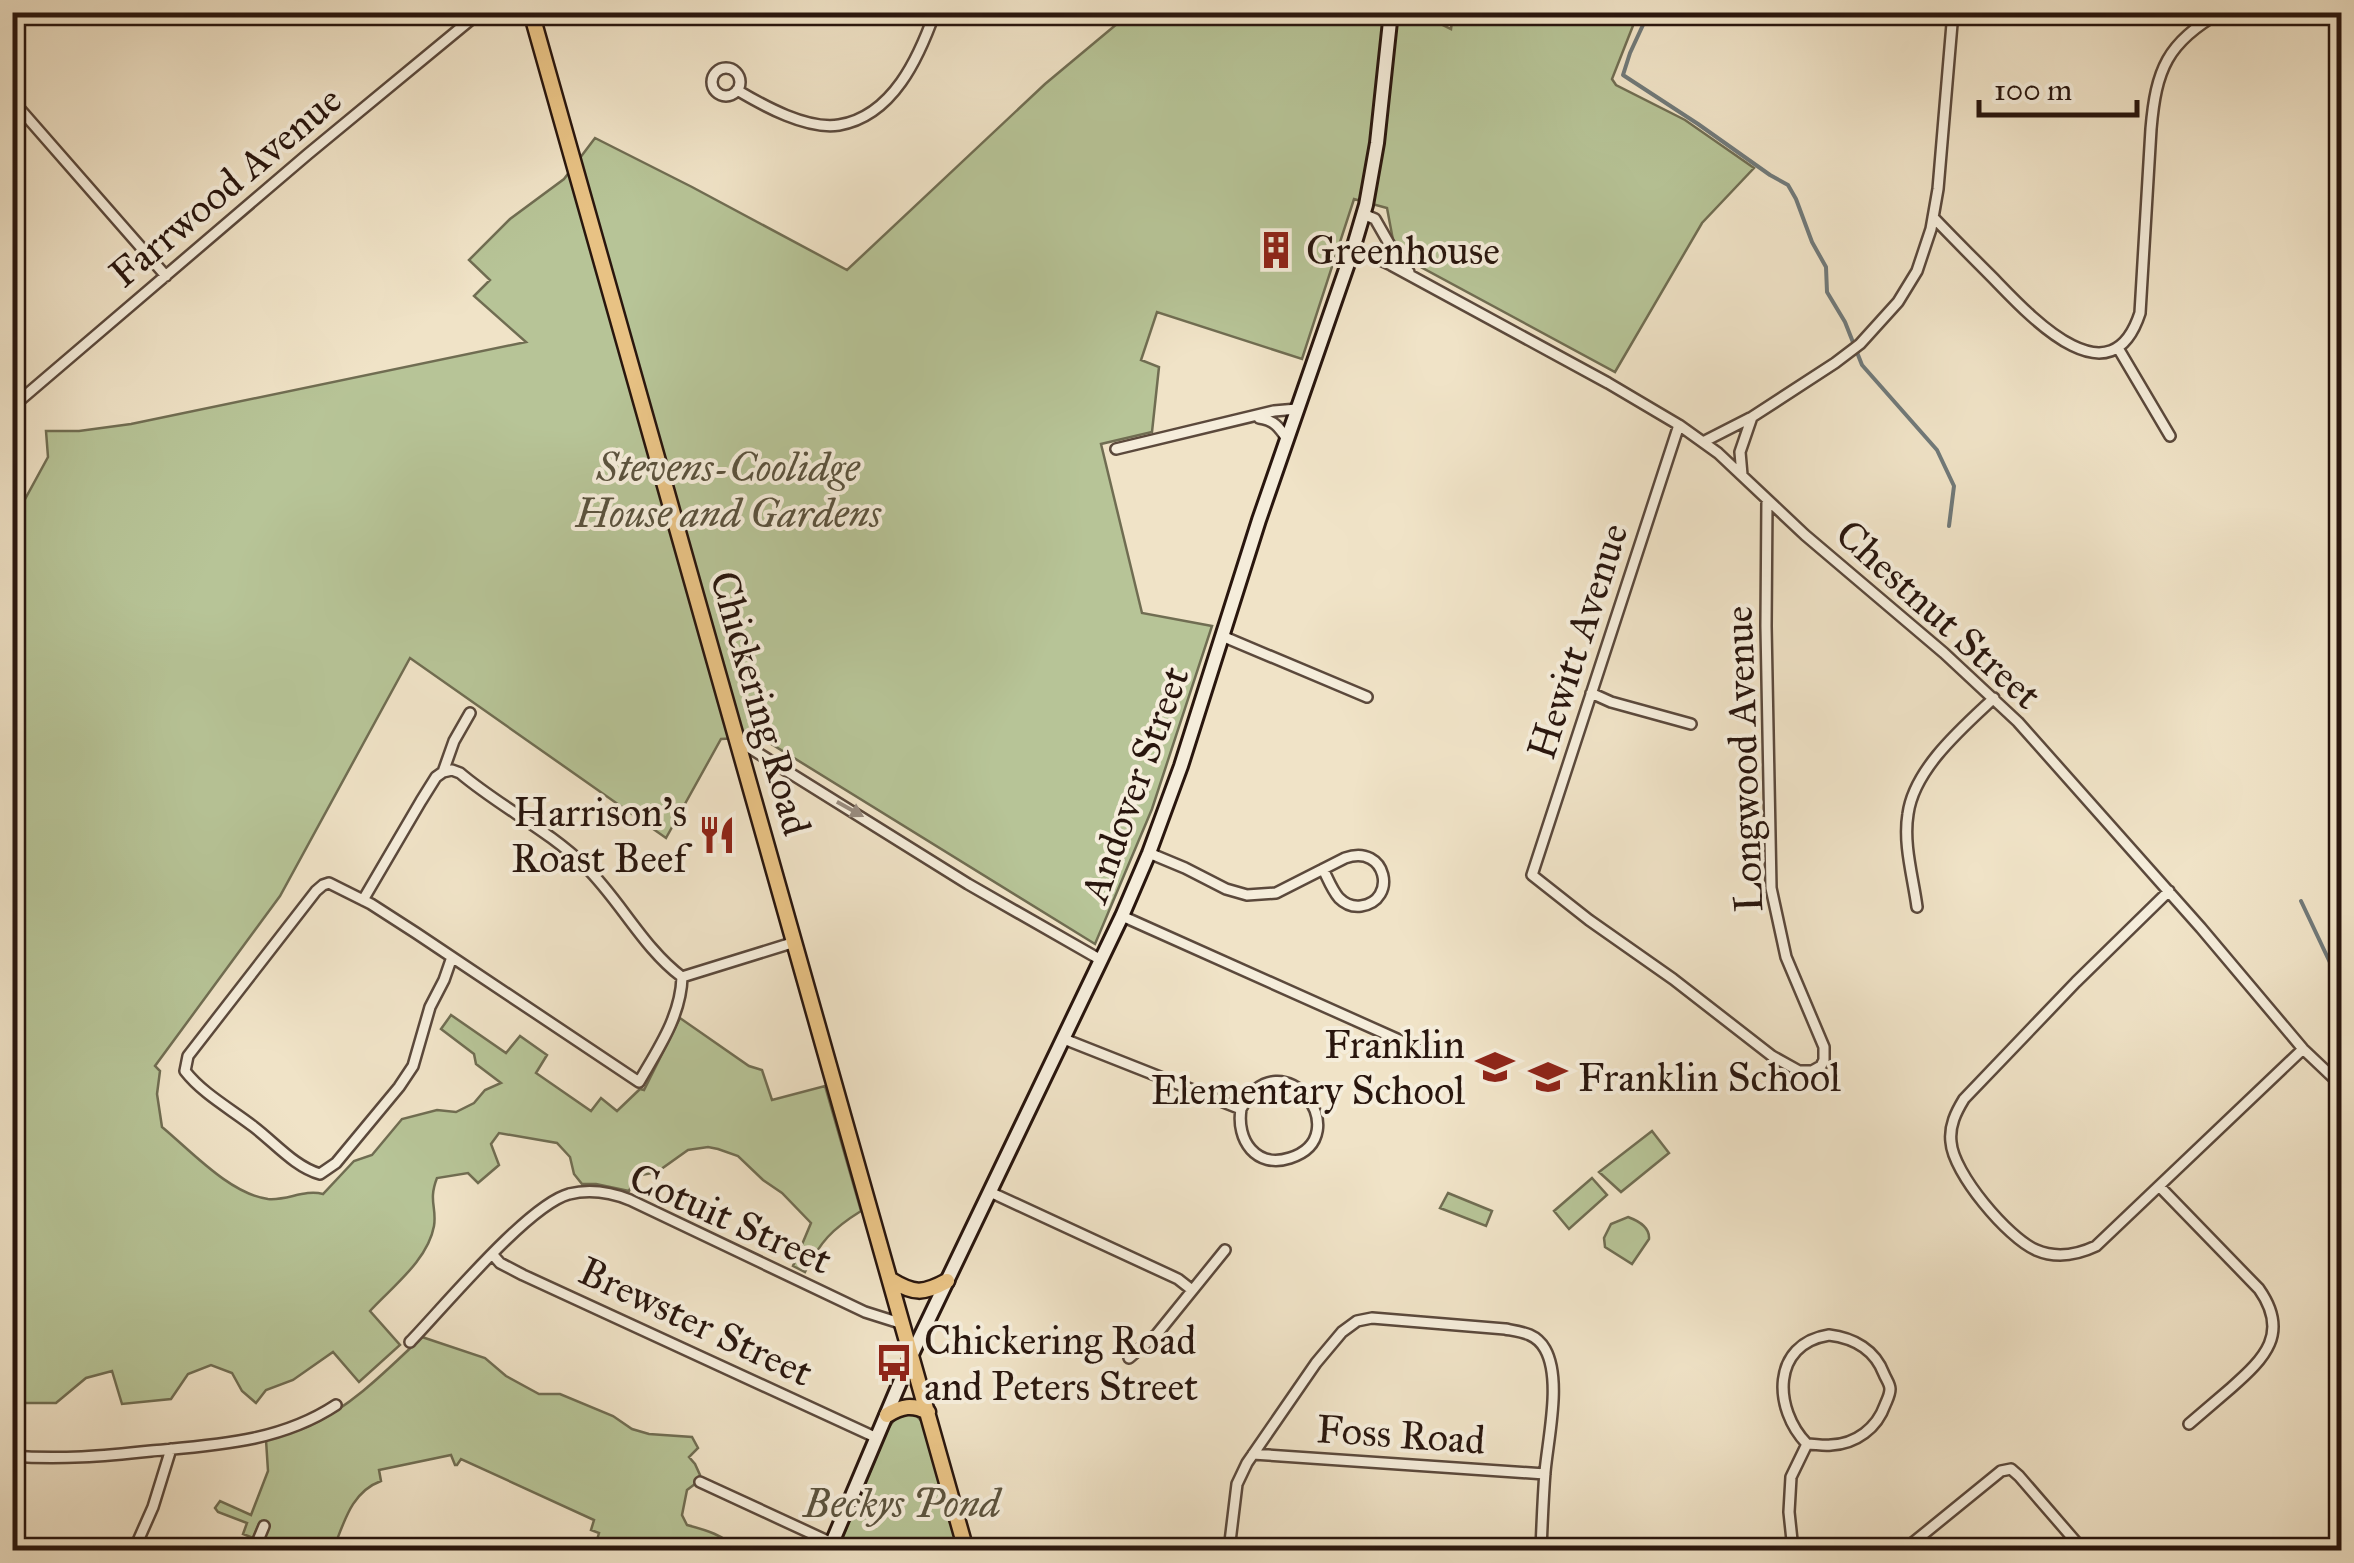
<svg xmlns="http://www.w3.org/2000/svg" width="2354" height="1563" viewBox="0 0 2354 1563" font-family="'IM FELL Great Primer',serif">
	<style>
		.green { fill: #b7c497; stroke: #706d52; stroke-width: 2.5 }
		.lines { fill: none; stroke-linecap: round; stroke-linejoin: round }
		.stream { stroke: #707979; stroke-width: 4 }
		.minor-casing { stroke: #5b493c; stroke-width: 14 }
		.secondary-casing { stroke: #29160e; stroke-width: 18 }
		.primary-casing { stroke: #29160e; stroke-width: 19 }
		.minor { stroke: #f5eddb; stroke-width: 9 }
		.secondary { stroke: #f5eddb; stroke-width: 12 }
		.primary { stroke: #e8c284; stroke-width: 14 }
		.oneway { fill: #998c7f }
		.labels { text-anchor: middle; stroke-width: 8; stroke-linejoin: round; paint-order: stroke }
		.street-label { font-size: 40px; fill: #29160e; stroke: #f5eddb }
		.poi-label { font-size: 40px; fill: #29160e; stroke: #f5eddb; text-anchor: start }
		.park-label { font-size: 40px; font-style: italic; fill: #5b533e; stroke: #f5eddb }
	</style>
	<rect width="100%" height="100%" fill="#f0e3c7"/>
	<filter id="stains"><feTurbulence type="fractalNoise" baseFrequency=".002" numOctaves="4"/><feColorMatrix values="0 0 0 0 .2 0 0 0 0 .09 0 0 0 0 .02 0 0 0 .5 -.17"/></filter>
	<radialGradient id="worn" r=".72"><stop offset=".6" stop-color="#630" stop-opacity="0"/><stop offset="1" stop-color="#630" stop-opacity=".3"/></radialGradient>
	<path class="green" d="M 1130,13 L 1418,13 L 1451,29 L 1453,13 L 1638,13 L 1612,79 L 1616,85 L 1685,120 L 1754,168 L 1702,223 L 1615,372 L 1406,259 L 1393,240 L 1387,208 L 1354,199 L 1302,359 L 1157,312 L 1141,360 L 1159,367 L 1152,432 L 1101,444 L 1142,613 L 1212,626 L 1152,809 L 1095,944 L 760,737 L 721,739 L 666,838 L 410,658 L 280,896 L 155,1066 L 160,1071 L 157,1094 L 162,1127 C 191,1151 230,1194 268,1199 C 287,1201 304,1189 323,1194 L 354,1161 L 372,1155 L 402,1119 L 437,1110 L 456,1112 L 474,1103 L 485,1090 L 501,1083 L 476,1064 L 474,1054 L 441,1029 L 451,1015 L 506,1053 L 520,1036 L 547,1055 L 536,1073 L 591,1111 L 601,1098 L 617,1111 L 640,1089 L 644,1090 L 680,1018 L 749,1066 L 762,1070 L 772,1100 L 825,1086 L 861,1211 C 832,1229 820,1242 805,1272 L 793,1266 L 811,1223 L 782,1193 L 763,1180 L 738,1156 L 718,1149 L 708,1147 L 688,1150 L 657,1172 L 636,1176 L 629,1191 L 596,1184 L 582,1184 L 574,1174 L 570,1157 L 557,1143 L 499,1133 L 491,1144 L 499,1165 L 478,1183 L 468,1173 L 437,1178 C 428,1201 437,1207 434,1226 C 428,1260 392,1287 370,1311 L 400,1345 L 359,1382 L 333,1352 L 293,1380 L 266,1390 L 256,1403 L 242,1391 L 232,1373 L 211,1365 L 188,1374 L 171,1399 L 122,1404 L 112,1371 L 86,1378 L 56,1403 L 12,1403 L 12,1232 L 15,1229 L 13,1225 L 12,523 L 48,457 L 46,431 L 79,431 L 131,424 L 526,342 L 474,296 L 490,280 L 469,260 L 510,219 L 564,179 L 595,138 L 692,187 L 847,270 L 1045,84 Z
		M 1652,1131 L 1669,1153 L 1621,1192 L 1599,1172 Z
		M 1592,1178 L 1607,1195 L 1569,1229 L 1554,1211 Z
		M 1448,1193 L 1492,1211 L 1486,1226 L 1440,1208 Z
		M 1628,1217 C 1639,1221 1650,1227 1649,1239 L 1632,1264 L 1605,1247 L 1604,1238 L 1611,1224 Z
		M 422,1337 L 485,1358 L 506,1376 L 539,1394 L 560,1394 L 613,1416 L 632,1429 L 649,1434 L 692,1437 L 698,1448 L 689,1457 L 695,1464 L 700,1475 L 695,1484 L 687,1490 L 682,1515 L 687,1525 C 706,1530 724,1535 737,1550 L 594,1550 L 599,1533 L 591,1530 L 594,1520 L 461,1459 L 457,1465 L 455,1465 L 451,1455 L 379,1470 L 381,1481 C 351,1492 344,1523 333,1550 L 257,1550 L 268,1525 L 260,1522 L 253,1538 L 243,1534 L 247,1523 L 218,1512 L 215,1508 L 220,1501 L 251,1515 L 268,1471 L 266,1440 C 281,1435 297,1432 311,1425 C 353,1405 388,1369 422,1337 Z
		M 914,1413 L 924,1424 L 958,1550 L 837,1550 L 888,1429 C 896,1416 899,1414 914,1413 Z"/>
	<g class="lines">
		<path class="stream" d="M 1649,12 L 1630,53 L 1623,75 L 1698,124 L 1770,175 L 1788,185 L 1796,199 L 1812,242 L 1826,267 L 1827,292 L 1845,322 L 1862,365 L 1937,450 L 1954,486 L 1949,526
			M 2301,901 L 2342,988"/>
		<g class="minor-casing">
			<path id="minor" d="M712 82a14 14 0 1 1 28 0a14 14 0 1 1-28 0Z
				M 737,90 C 764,106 807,130 839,125 C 893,116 919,57 935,12
				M 12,100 L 166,276
				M 1363,214 L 1375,219 L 1399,261 L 1409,272
				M 1933,217 C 1953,238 1973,258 1993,278 C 2028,314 2110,405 2140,313 L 2151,129 C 2156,70 2167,42 2221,12
				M 1353,249 L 1365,253 L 1391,265 L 1608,383 L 1679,425 L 1718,453 L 1805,535 L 1944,653 L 2018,722 L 2201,928 L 2303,1049 L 2342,1086
				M 2118,348 L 2170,436
				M 12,407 L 308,154 L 480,12
				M 1259,418 C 1274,420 1279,427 1287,439
				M 1679,425 L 1532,875 L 1589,920 L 1673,979 L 1772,1056 L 1799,1071 L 1812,1071 L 1821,1066 L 1824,1060 L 1824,1047 L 1786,957 L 1771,888 L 1766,626 L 1767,500
				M 1703,442 L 1750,418
				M 1116,449 L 1274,411 L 1297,409
				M 1742,475 L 1740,452 L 1752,417 L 1835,363 L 1860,344 L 1898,302 L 1917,271 L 1931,229 L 1938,189 L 1953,12
				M 1222,636 L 1367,697
				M 1591,693 L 1611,702 L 1691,724
				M 737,740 L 968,884 L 1101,960
				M 443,772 L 452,770 L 460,773 C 500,807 547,829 585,866 C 620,900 643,948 682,977 L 795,942
				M 1149,853 L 1185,868 L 1226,889 L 1247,895 L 1276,893 L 1345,858 C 1387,843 1398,901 1361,906 C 1353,907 1345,904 1339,898 C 1332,890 1328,879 1323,869
				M 2169,891 L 2076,982 L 1964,1099 C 1956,1112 1949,1126 1951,1142 C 1953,1173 2008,1238 2036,1250 C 2057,1259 2077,1255 2096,1246 L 2303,1049
				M 363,900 L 421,801 L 436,777 L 443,772 L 454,741 L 470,713
				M 1917,907 C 1913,877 1903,844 1908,814 C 1914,769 1962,728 1994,698
				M 1122,916 L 1426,1052
				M 452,957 L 444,980 L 430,1007 L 413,1066 L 399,1087 L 336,1163 L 320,1174 C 295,1167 275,1143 254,1127 C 231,1109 203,1094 185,1071 L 188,1056 L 316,891 L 323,885 L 329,883 L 371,904 L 416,933 L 639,1082 C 658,1049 681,1016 682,977
				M 1064,1039 L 1241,1109 C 1236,1140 1256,1169 1290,1158 C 1359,1136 1282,1033 1241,1109
				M 2160,1187 L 2259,1289 C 2290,1333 2265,1358 2231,1388 C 2217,1400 2203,1412 2189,1424
				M 990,1192 L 1178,1279 L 1192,1290
				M 493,1255 L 500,1263 L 523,1275 L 877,1438
				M 1829,1335 C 1854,1338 1875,1350 1884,1374 C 1886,1379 1890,1384 1890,1389 C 1890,1395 1887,1400 1885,1405 C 1877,1428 1856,1444 1831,1445 C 1823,1446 1815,1444 1807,1444 C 1773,1409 1771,1344 1829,1335 Z
				M 410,1342 C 443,1308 528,1205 569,1194 C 590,1189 610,1192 630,1200 L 865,1312 L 903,1324
				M 1129,1358 L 1157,1334 L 1225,1250
				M 1253,1454 L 1545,1474
				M 12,1456 C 59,1460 105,1456 151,1451 C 216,1445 280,1442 336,1405
				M 700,1482 L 832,1543
				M 134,1550 L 153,1507 L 171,1449
				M 254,1550 L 264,1526
				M 1229,1550 L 1237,1484 L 1247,1463 L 1316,1363 L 1342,1332 L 1357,1321 L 1372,1318 L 1505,1329 C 1521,1332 1536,1333 1545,1349 C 1562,1379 1548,1438 1545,1472 C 1543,1498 1542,1525 1541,1550
				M 1793,1550 L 1789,1512 L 1791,1477 L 1807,1444
				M 1904,1550 L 2001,1471 L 2011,1469 L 2019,1476 L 2083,1550"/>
		</g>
		<g class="secondary-casing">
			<path id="secondary" d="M 829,1550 L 912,1354 L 1122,916 L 1149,853 L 1181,766 L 1259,520 L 1353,249 L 1366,205 L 1377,143 L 1391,12"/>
		</g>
		<g class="primary-casing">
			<path id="primary" d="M 531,12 L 966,1550
				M 891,1280 C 914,1294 923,1294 947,1281
				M 887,1415 C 902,1406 912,1404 928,1412"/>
		</g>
		<use href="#minor" class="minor"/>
		<use href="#secondary" class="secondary"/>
		<use href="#primary" class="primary"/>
	</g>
	<defs><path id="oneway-solid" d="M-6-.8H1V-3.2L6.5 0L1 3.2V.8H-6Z" transform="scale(2.5)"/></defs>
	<use class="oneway" href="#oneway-solid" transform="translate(850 809) rotate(29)"/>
	<defs>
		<g id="building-bare" transform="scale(3)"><path d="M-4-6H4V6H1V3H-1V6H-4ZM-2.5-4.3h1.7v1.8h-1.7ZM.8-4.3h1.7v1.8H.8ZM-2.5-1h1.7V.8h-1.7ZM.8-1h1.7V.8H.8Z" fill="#8f2418" stroke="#f5eddb" stroke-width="2.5" paint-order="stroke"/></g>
		<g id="restaurant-bare" transform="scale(3)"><path d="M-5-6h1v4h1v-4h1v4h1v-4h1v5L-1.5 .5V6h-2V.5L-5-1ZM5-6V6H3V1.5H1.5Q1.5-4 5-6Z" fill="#8f2418" stroke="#f5eddb" stroke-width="2.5" paint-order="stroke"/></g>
		<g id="school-bare" transform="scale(3)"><path d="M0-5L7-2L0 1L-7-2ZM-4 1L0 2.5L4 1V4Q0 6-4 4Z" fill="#8f2418" stroke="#f5eddb" stroke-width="2.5" paint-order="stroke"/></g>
		<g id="bus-bare" transform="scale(3)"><path d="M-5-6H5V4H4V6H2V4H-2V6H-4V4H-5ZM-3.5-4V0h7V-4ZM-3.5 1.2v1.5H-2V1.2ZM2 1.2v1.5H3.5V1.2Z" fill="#8f2418" stroke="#f5eddb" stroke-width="2.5" paint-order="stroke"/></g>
	</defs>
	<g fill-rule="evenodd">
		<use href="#building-bare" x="1276" y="250"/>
		<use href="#restaurant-bare" x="717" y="835"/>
		<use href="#school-bare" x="1495" y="1067"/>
		<use href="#school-bare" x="1548" y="1077"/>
		<use href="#bus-bare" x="894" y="1363"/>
	</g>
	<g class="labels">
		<g class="street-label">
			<text transform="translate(225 186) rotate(-40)" y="14">Farrwood Avenue</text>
			<text transform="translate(1939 614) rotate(42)" y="14">Chestnut Street</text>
			<text transform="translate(1577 641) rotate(-72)" y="14">Hewitt Avenue</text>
			<text transform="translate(761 703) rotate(74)" y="14">Chickering Road</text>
			<text transform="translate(1743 759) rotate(-92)" y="14">Longwood Avenue</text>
			<text transform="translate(1134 784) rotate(-70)" y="14">Andover Street</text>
			<text transform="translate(731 1218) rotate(24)" y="14">Cotuit Street</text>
			<text transform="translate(696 1321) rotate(25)" y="14">Brewster Street</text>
			<text transform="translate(1401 1434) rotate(4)" y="14">Foss Road</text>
		</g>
		<g class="poi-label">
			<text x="1306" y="264">Greenhouse</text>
			<text x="687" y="826" text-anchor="end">Harrison's<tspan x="687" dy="46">Roast Beef</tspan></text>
			<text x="1465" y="1058" text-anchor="end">Franklin<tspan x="1465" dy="46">Elementary School</tspan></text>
			<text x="1578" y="1091">Franklin School</text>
			<text x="924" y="1354">Chickering Road<tspan x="924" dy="46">and Peters Street</tspan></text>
		</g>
		<g class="park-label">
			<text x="728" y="481">Stevens-Coolidge<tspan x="728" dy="46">House and Gardens</tspan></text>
			<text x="902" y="1517">Beckys Pond</text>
		</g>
	</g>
	<rect width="2354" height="1563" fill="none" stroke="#f0e3c7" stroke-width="50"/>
	<rect x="15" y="15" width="2324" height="1533" fill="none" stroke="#29160e" stroke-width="5"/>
	<rect x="25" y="25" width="2304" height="1513" fill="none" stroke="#29160e" stroke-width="2.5"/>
	<path d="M1979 100v15h158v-15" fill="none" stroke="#29160e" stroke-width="5"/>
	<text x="1994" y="100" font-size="30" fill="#29160e" stroke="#f5eddb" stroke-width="8" paint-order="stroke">100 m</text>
	<rect width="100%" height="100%" filter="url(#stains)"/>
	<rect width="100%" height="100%" fill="url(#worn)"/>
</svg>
